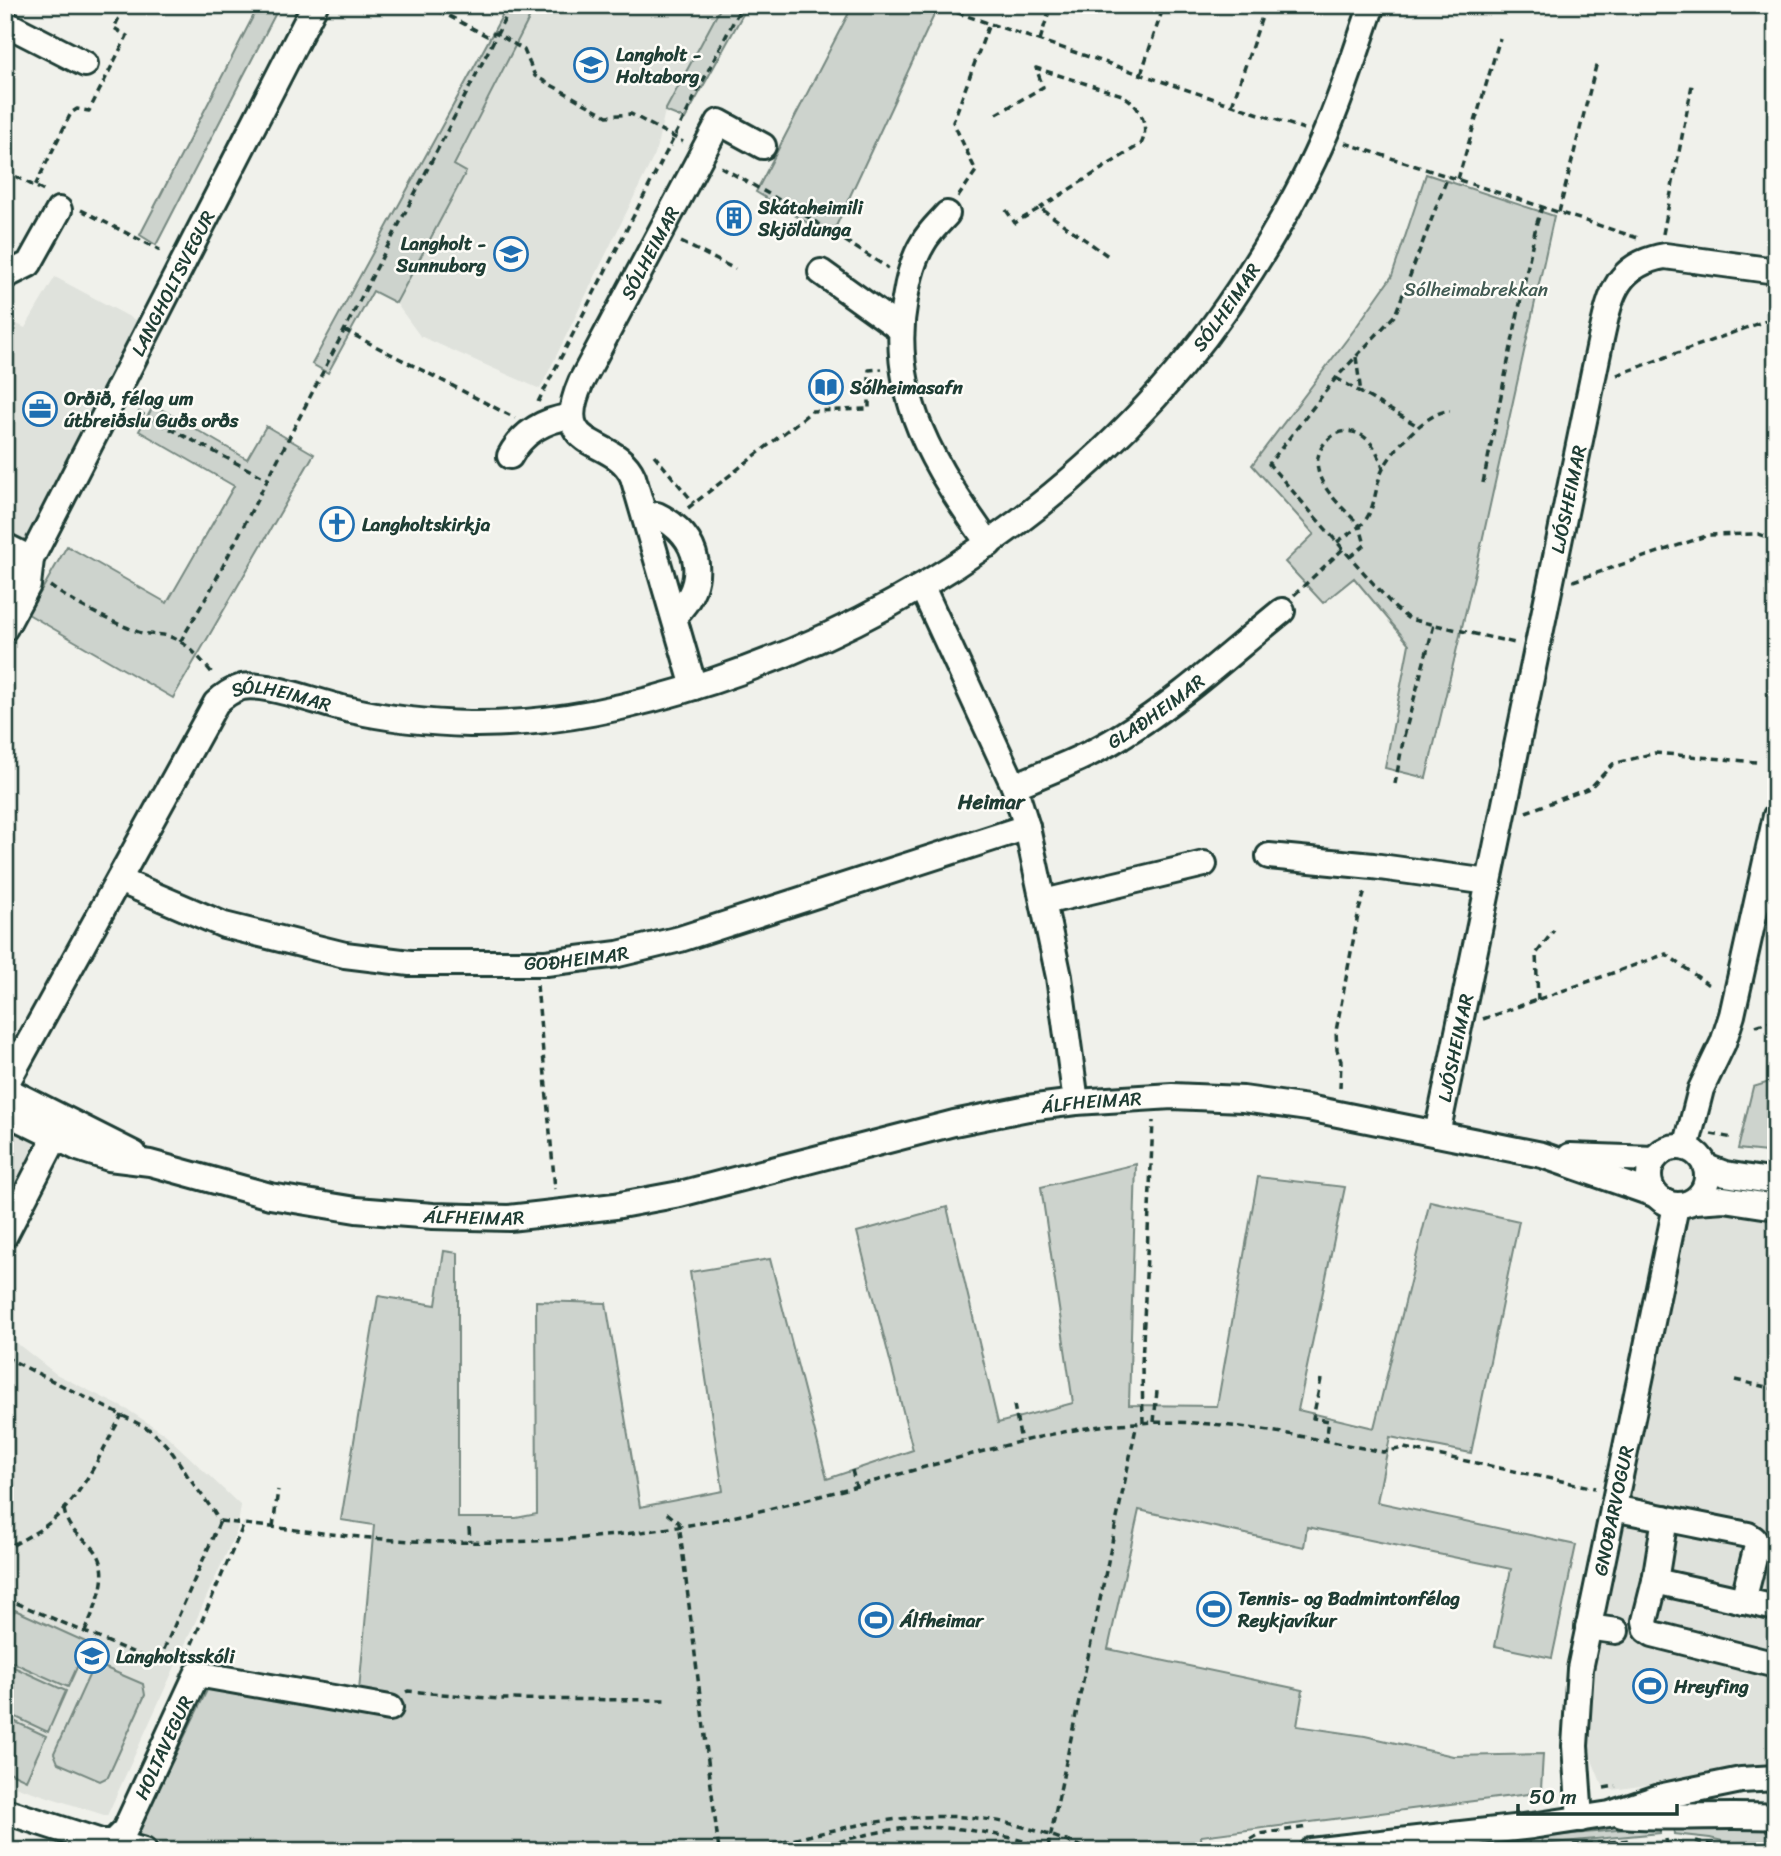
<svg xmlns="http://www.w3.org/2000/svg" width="1781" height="1856" viewBox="0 0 1781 1856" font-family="Sriracha,sans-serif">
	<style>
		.built { fill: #dfe2dc }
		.green { fill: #cdd3cd; stroke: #768880; stroke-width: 2 }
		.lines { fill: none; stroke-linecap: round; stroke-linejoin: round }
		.minor-casing { stroke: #1f3d34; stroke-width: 30 }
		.path { stroke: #1f3d34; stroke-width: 3.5; stroke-dasharray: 7 5; stroke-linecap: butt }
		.minor { stroke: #fdfcf7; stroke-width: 24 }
		.labels { text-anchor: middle; stroke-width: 5; stroke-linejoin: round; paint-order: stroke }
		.poi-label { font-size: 19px; font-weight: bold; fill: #1f3d34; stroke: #fdfcf7; text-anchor: start }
		.street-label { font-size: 19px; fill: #1f3d34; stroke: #fdfcf7 }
		.park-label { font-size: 19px; fill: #425b53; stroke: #fdfcf7 }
		.neighbourhood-label { font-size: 21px; font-weight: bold; fill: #1f3d34; stroke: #fdfcf7 }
	</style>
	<rect width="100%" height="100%" fill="#f0f1eb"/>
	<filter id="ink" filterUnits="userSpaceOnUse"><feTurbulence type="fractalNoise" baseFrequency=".0143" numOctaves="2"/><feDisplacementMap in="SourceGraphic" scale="14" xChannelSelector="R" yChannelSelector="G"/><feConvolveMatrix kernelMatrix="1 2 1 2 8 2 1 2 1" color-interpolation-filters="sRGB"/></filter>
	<g filter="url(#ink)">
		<path class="built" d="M 536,5 L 722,5 L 665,111 L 655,154 L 540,389 L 420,336 L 396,303 L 466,173 L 454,166 Z
			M 55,277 L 152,329 L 27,564 L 5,550 L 5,318 L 25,328 Z
			M 5,1104 L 72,1138 L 5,1261 Z
			M 1692,1204 L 1776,1223 L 1776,1772 L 1674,1781 L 1613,1790 L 1604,1787 L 1600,1780 L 1583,1738 L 1585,1680 L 1681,1226 Z
			M 5,1334 L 56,1374 L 128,1410 L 165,1434 L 241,1506 L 237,1530 L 107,1816 L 5,1783 Z"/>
		<path class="green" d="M 259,5 L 280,5 L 156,245 L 140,235 Z
			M 488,5 L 536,5 L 454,165 L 466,172 L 396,303 L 373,291 L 328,373 L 312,364 L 503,14 Z
			M 722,5 L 748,5 L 685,119 L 665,111 Z
			M 853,5 L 912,5 L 935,13 L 831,237 L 756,192 Z
			M 1426,174 L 1554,216 L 1477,564 L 1426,778 L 1385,768 L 1409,644 L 1354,578 L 1323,603 L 1285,562 L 1314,534 L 1252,465 L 1354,330 L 1392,276 Z
			M 154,405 L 247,459 L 266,426 L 314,454 L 173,698 L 28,614 L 67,546 L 167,603 L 234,486 L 139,431 Z
			M 1776,1080 L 1776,1153 L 1738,1149 L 1753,1087 Z
			M 1136,1164 L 1129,1405 L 1217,1406 L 1258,1177 L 1345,1187 L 1298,1410 L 1374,1428 L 1430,1201 L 1519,1221 L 1471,1453 L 1390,1437 L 1377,1502 L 1576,1545 L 1552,1658 L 1495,1646 L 1511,1569 L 1307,1527 L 1304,1547 L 1139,1510 L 1108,1649 L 1303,1690 L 1297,1726 L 1365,1736 L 1453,1756 L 1543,1754 L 1541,1789 L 1528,1794 L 1201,1836 L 1202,1851 L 166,1851 L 135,1838 L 210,1684 L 358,1702 L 374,1525 L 341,1520 L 378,1296 L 436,1305 L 444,1251 L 458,1253 L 458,1518 L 516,1518 L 537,1514 L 536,1301 L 606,1303 L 640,1507 L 723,1491 L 690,1272 L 770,1259 L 827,1479 L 913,1450 L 857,1232 L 947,1207 L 998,1423 L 1073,1403 L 1041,1187 Z
			M 15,1610 L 88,1643 L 68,1687 L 5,1659 L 5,1632 Z
			M 5,1663 L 66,1691 L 48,1732 L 5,1712 Z
			M 101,1666 L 143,1684 L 145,1695 L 108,1777 L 100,1781 L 58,1763 L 54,1753 L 91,1671 Z
			M 5,1717 L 46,1736 L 26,1780 L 5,1770 Z
			M 1708,1825 L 1776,1829 L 1776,1851 L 1763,1851 L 1710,1838 L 1674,1834 L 1673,1826 Z
			M 1660,1826 L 1660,1833 L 1542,1844 L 1541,1837 Z
			M 1528,1839 L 1530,1845 L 1480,1851 L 1408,1851 Z"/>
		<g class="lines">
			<g class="minor-casing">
				<g id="minor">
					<path d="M 5,23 L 85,64"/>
					<path d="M 947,214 C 939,223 929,232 923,243 C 913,259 908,280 905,299 C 887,395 936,469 989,544"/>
					<path d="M 821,272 L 899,328"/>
					<path d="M 5,276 L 29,264 L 59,210"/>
					<path d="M 510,456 C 523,431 545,420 572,416"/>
					<path d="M 657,515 C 701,536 710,582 674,616"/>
					<path d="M 5,546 L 31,559"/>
					<path d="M 922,587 L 1014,786 L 1027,827 L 1059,977 L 1076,1102"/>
					<path d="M 5,588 L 13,574 L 30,562"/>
					<path id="s1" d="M 5,628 L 28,585 L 31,559 L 315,5"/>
					<path id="s2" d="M 694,687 L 633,477 C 614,434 549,455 581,382 L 719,122 L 763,146"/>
					<path id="s3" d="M 1014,786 C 1050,771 1088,757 1121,736 C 1179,701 1230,653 1282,611"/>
					<path d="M 1269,856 L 1373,866 L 1489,882"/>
					<path id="s4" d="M 119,880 L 224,925 L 345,955 L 410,963 L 546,963 L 618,954 L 680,939 L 1027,827"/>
					<path d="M 1044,902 L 1204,864"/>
					<path id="s5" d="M 5,1086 L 216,703 C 223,696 232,690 242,687 C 266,682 324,705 351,710 C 390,719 430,723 470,724 C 554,725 634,707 713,681 C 932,608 1127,467 1251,271 C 1279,227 1306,180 1326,132 C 1344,91 1357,47 1372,5"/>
					<path d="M 5,1089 L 134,1154"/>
					<path id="s6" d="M 5,1112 L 78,1148 L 109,1158 L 150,1163 L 270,1196 L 356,1210 L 433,1216 L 509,1218 L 615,1206 L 680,1194 L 954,1123 L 1028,1108 L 1076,1102 L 1172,1096 L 1243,1099 L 1308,1108 L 1542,1155 L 1654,1194"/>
					<path id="s7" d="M 1437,1134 L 1600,343 C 1610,299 1613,265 1665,256 L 1776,271"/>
					<circle cx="1678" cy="1176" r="29"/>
					<path d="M 1686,1148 L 1701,1089 L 1723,1043 L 1732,1015 L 1776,816"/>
					<path d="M 1570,1156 L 1654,1159"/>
					<path d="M 1706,1167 L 1725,1174 L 1776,1182"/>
					<path d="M 1695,1201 L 1724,1199 L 1776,1207"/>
					<path d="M 5,1235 L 55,1138"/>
					<path d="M 1613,1508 L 1748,1535 L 1754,1539 L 1757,1546 L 1743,1601"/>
					<path d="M 1665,1518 L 1655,1581 L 1645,1621 L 1647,1630 L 1653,1634 L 1776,1665"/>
					<path d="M 1655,1581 L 1776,1608"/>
					<path d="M 1588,1627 L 1616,1631"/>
					<path d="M 5,1811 L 101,1842 L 113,1842 L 144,1851"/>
					<path d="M 1622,1815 C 1673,1819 1724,1814 1776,1817"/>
					<path id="s8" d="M 1580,1819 L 1575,1746 L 1580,1669 L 1676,1206"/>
					<path id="s9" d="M 113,1842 L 125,1830 L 197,1674 L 390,1708"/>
					<path d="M 1311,1851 L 1532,1826 L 1610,1814 L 1663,1796 L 1741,1780 L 1776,1778"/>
				</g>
			</g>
			<path class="path" d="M 428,5 L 487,36 L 496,33 L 524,50 L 535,76 L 607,116 L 631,114 L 683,142
				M 934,5 L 1304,129
				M 1040,40 L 1051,5
				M 1141,74 L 1164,5
				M 1232,105 L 1266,5
				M 997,114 L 1043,87 L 1036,68 L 1122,95 C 1139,104 1151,126 1141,144 L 1040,208
				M 1345,143 L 1641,239
				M 721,167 L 797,210 L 888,268
				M 5,171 L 46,192
				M 1458,179 L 1500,38
				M 35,186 L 71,113 L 77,109 L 89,111 L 127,36 L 114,28 L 125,5
				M 958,197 L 976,171 L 953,122 L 989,24
				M 81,210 L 160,250
				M 1006,210 L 1015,223 L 1040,208 L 1111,258
				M 1559,212 L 1597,62
				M 1663,234 L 1692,85
				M 681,242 L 735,269
				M 1772,247 L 1776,220
				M 344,330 L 515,418
				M 1356,357 L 1361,393
				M 1617,375 L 1776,317
				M 1336,378 L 1418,426
				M 538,402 L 742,5
				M 138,412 L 267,479
				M 654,455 L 694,503
				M 1483,483 L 1536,226 L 1542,207
				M 688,508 L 812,411 L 869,409 L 869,370 L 882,369
				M 1337,542 L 1360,526 C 1347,511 1325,494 1319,474 C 1307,435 1366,404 1383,469
				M 1343,549 L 1269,464 L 1336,378 L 1395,315 L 1448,176
				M 1350,557 L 1365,545 L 1360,526 C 1376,512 1374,489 1382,471 C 1391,451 1428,410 1450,411
				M 1573,581 L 1709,535 L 1758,534 L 1776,540
				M 50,586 C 71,602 111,622 136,631 C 145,635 154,634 163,635 C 186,639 199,658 213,674
				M 1294,595 L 1343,549 L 1395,608 L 1409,619 L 1515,643
				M 180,642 L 210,591 L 512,5
				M 1395,784 L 1404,736 L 1434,625
				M 1526,812 L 1590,788 L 1613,764 L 1655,753 L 1756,762
				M 537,985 L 555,1189
				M 1538,1000 L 1536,954 L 1554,930
				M 1483,1019 L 1666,954 L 1710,986
				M 1756,1026 L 1776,1019
				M 1340,1088 L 1341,1061 L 1337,1050 L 1336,1031 L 1359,910 L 1366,888
				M 1711,1134 L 1733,1138
				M 5,1357 L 147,1428 C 167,1443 174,1454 187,1475 C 198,1491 210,1504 219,1521
				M 1321,1379 L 1313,1418 L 1329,1421 L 1326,1440
				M 1735,1380 L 1775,1389 L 1776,1386
				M 1014,1405 L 1021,1441
				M 1154,1422 L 1157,1391
				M 1143,1423 L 1142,1365 L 1153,1121
				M 852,1470 L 856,1486
				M 64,1509 C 67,1528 76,1533 89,1544 C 117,1568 95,1605 85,1632
				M 667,1513 L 679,1523 L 719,1851
				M 220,1521 L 244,1524
				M 273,1527 L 278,1490
				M 469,1528 L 470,1542
				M 13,1545 C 27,1537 42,1530 54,1519 C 85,1492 102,1450 122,1415
				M 5,1621 L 14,1602 L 158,1663 L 220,1521
				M 187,1655 L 244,1524 C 300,1530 356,1538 412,1541 C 505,1545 598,1540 689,1525 C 775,1511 859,1485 943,1462 C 1007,1445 1069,1426 1136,1423 C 1220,1418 1301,1436 1383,1452 L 1404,1448 L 1595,1488
				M 406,1692 L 408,1691 L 498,1699 L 665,1700
				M 1604,1788 L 1616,1786
				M 1666,1839 L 1668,1851
				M 1695,1841 L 1745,1851
				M 1573,1845 L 1632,1840
				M 1048,1848 L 1137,1423
				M 747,1851 C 834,1830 922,1803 1012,1824 C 1040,1831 1067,1841 1094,1851
				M 804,1851 C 839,1842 875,1830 911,1828 C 959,1825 1010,1835 1055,1851
				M 1230,1851 L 1260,1834 L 1307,1827"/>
			<use href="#minor" class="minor"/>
		</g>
	</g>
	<defs>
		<g id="school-ring" transform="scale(1.75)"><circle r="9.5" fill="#fdfcf7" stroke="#1f6fb2" stroke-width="1.5"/><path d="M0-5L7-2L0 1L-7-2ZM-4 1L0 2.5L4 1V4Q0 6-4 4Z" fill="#1f6fb2"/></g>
		<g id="building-ring" transform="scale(1.75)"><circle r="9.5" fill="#fdfcf7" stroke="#1f6fb2" stroke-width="1.5"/><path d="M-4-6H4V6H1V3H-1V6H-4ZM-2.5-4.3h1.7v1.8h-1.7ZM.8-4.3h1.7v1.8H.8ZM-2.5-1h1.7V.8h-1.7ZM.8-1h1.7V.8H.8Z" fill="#1f6fb2"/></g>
		<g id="library-ring" transform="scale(1.75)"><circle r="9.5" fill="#fdfcf7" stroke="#1f6fb2" stroke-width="1.5"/><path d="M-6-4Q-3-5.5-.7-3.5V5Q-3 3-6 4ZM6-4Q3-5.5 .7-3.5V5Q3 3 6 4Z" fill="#1f6fb2"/></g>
		<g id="office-ring" transform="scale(1.75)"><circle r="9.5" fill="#fdfcf7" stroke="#1f6fb2" stroke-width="1.5"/><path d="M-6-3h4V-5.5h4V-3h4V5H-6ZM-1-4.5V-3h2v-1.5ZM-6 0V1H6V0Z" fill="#1f6fb2"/></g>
		<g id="church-ring" transform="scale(1.75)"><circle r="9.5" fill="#fdfcf7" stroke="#1f6fb2" stroke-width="1.5"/><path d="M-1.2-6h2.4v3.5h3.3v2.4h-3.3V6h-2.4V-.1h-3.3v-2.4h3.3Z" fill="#1f6fb2"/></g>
		<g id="stadium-ring" transform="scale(1.75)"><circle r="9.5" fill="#fdfcf7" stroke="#1f6fb2" stroke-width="1.5"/><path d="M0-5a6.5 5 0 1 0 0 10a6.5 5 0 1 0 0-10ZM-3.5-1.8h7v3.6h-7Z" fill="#1f6fb2"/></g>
	</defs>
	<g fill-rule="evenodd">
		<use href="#school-ring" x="591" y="65"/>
		<use href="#building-ring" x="734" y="218"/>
		<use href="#school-ring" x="511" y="254"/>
		<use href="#library-ring" x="826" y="387"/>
		<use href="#office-ring" x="40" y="409"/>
		<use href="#church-ring" x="337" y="524"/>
		<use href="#stadium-ring" x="1214" y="1609"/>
		<use href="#stadium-ring" x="876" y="1620"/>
		<use href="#school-ring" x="92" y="1656"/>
		<use href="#stadium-ring" x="1650" y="1686"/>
	</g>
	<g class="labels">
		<g class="poi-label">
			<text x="616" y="61">Langholt -<tspan x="616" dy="22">Holtaborg</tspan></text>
			<text x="758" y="214">Skátaheimili<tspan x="758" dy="22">Skjöldunga</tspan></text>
			<text x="486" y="250" text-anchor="end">Langholt -<tspan x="486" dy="22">Sunnuborg</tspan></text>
			<text x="850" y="394">Sólheimasafn</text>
			<text x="64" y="405">Orðið, félag um<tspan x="64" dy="22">útbreiðslu Guðs orðs</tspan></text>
			<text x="362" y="531">Langholtskirkja</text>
			<text x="1238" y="1605">Tennis- og Badmintonfélag<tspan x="1238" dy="22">Reykjavíkur</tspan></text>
			<text x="900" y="1627">Álfheimar</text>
			<text x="116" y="1663">Langholtsskóli</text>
			<text x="1674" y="1693">Hreyfing</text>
		</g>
		<g class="street-label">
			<text dy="7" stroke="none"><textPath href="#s2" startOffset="490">SÓLHEIMAR</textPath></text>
			<text dy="7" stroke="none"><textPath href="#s1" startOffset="385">LANGHOLTSVEGUR</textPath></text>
			<text dy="7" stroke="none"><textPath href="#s5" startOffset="1594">SÓLHEIMAR</textPath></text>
			<text dy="7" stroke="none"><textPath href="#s7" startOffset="648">LJÓSHEIMAR</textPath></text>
			<text dy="7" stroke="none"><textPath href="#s5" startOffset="508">SÓLHEIMAR</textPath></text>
			<text dy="7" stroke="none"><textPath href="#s3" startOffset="161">GLAÐHEIMAR</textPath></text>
			<text dy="7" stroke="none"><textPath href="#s4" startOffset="471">GOÐHEIMAR</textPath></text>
			<text dy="7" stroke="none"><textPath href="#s7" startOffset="88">LJÓSHEIMAR</textPath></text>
			<text dy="7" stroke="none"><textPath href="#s6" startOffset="1115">ÁLFHEIMAR</textPath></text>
			<text dy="7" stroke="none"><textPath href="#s6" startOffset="485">ÁLFHEIMAR</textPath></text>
			<text dy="7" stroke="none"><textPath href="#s8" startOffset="312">GNOÐARVOGUR</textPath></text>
			<text dy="7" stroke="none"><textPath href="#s9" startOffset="108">HOLTAVEGUR</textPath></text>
		</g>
		<g class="park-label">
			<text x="1476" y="296">Sólheimabrekkan</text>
		</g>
		<g class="neighbourhood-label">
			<text x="991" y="809">Heimar</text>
		</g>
	</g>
	<rect width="1781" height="1856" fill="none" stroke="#fdfcf7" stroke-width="28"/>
	<rect x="14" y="14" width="1753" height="1828" fill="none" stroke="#1f3d34" stroke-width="2.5" filter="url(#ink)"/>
	<path d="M1518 1804v10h159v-10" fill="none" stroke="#1f3d34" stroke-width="3.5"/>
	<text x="1529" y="1804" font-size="21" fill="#1f3d34" stroke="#fdfcf7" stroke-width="5" paint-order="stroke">50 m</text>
</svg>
